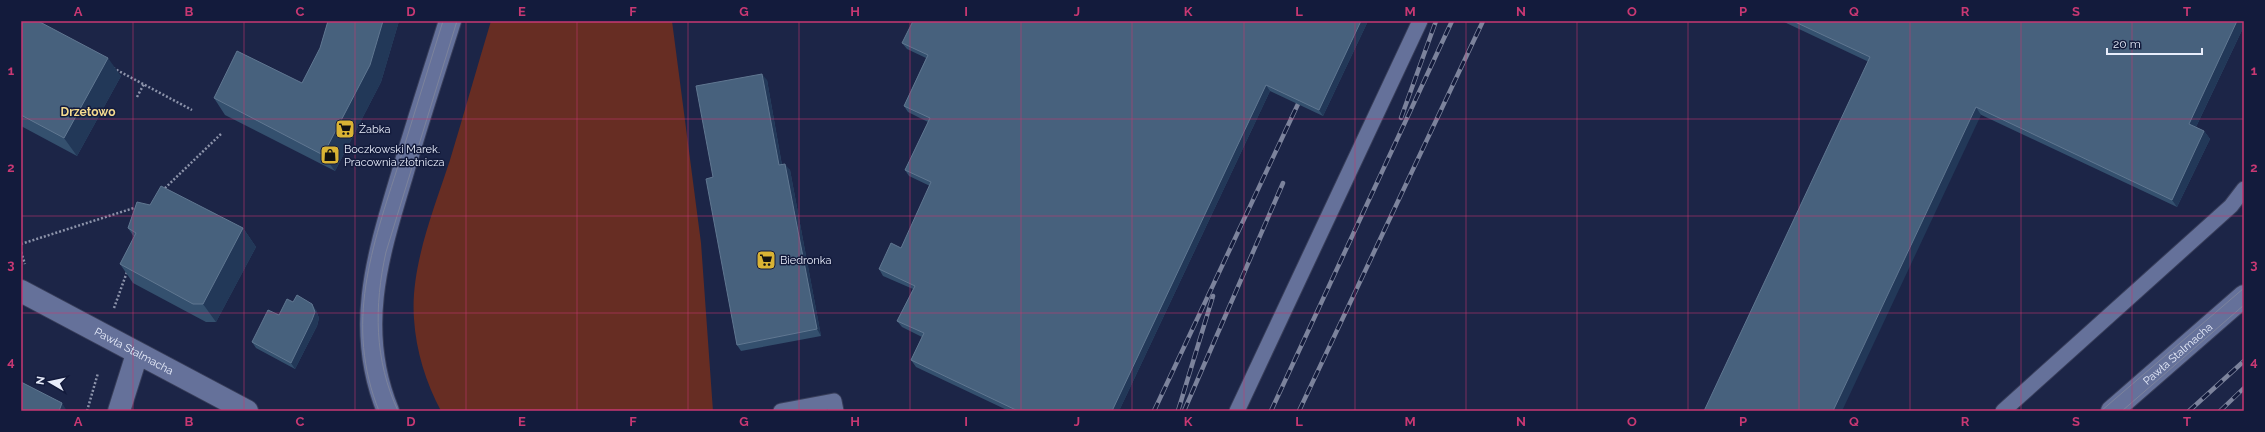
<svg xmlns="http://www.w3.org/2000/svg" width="2265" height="432" viewBox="0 0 2265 432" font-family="Raleway,sans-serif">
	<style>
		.green { fill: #672d23 }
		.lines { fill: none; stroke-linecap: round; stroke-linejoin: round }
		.service-casing { stroke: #383e5a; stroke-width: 17 }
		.minor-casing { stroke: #383e5a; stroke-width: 24 }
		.tertiary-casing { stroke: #383e5a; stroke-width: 24 }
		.path { stroke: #8c93aa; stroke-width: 2.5; stroke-dasharray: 2 2; stroke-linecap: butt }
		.service { stroke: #65719a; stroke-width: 15 }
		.minor { stroke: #65719a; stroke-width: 22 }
		.tertiary { stroke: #65719a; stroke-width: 22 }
		.tram { stroke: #7c839c; stroke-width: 1 }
		.rail-casing { stroke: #7c839c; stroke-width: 4.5 }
		.rail { stroke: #131b3c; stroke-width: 3; stroke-dasharray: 9; stroke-linecap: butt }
		.wall { fill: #34506e }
		.shaded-wall { fill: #223858 }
		.building { fill: #47617d; stroke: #607791 }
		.grid { fill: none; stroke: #c83873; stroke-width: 1; stroke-opacity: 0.55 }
		.labels { text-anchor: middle; stroke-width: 3; stroke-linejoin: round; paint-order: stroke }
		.poi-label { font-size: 11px; fill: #e8edfb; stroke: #131b3c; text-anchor: start }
		.street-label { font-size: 11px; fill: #e8edfb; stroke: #131b3c }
		.neighbourhood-label { font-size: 12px; font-weight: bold; fill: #f5db8f; stroke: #131b3c }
		.neatline { fill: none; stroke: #c83873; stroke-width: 1.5 }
		.grid-label { font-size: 13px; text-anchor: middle; font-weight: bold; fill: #c83873 }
	</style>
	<rect width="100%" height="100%" fill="#1c2547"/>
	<path class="green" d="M 491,21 L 672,21 L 701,243 L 713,411 L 441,411 C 426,383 416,351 414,319 C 410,267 434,209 450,160 C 464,114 477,67 491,21 Z"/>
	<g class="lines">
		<g class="service-casing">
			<path id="service" d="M 781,411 L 834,401 L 836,411
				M 1237,411 L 1420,21
				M 2003,411 L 2231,206 L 2244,189"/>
		</g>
		<g class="minor-casing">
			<g id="minor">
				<path id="s1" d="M 21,291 L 247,411"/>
				<path d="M 119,411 L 137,354"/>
			</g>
		</g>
		<g class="tertiary-casing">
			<g id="tertiary">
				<path d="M 388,411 C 354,328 378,255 402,175 C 417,123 434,72 450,21"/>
				<path id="s2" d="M 2112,411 L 2244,296"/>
			</g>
		</g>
		<path class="path" d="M 113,68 L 192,110
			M 137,97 L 144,84
			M 162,191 L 222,133
			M 21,244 L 137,207
			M 21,252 L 25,264
			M 114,308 L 127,272
			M 87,411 L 98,373"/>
		<use href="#service" class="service"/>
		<use href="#minor" class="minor"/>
		<use href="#tertiary" class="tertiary"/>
		<path class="tram" d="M 379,411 C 344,324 372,247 399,163 C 414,116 428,68 443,21
			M 398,411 C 374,360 374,306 386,252 L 457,21
			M 2101,411 L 2244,288
			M 2122,411 L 2244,305"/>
		<g class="rail-casing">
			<path id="rail" d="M 1401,118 L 1436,21
				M 1154,411 L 1298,104
				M 1178,411 L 1213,296
				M 1184,411 L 1283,183
				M 1271,411 L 1452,21
				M 1299,411 L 1483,21
				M 2189,411 L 2244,361
				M 2220,411 L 2244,388"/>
		</g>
		<use href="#rail" class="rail"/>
	</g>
	<path class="wall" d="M 328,21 L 399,21 L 381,82 L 335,171 L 225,115 L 214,98 L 302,83 L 320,48 Z
		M 1368,21 L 1323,116 L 1270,91 L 1119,411 L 1009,411 L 916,367 L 911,360 L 922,337 L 902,327 L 897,321 L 913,289 L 883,276 L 879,269 L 901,248 L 930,186 L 909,176 L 905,170 L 928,122 L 908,112 L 904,106 L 926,58 L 907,49 L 902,43 Z
		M 1782,21 L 2244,21 L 2244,26 L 2196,127 L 2204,131 L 2210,139 L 2177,207 Z
		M 21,25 L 121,76 L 77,156 L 21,126 Z
		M 767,80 L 782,165 L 790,170 L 821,336 L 741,351 L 737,345 L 713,177 Z
		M 128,228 L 243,228 L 256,247 L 216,322 L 206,322 L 133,283 L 120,264 L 134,237 Z
		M 293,302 L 316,310 L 319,318 L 317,326 L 295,369 L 256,348 L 252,342 L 279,315 Z"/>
	<path class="shaded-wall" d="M 383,21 L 399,21 L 381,82 L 335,171 L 323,155 Z
		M 1361,21 L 1368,21 L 1323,116 L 1319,110 Z
		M 2237,21 L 2244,21 L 2244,26 L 2194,131 L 2189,124 Z
		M 108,58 L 121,76 L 77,156 L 64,138 Z
		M 762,74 L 767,80 L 783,172 L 779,165 Z
		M 1266,85 L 1270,91 L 1119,411 L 1112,411 Z
		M 1976,107 L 1981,115 L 1842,411 L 1833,411 Z
		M 2204,131 L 2210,139 L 2177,207 L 2172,200 Z
		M 785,164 L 790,170 L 821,336 L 817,329 Z
		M 243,228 L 256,247 L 216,322 L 203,304 Z
		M 312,304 L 316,310 L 319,318 L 317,326 L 295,369 L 291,363 Z
		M 62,403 L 67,411 L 59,411 Z"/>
	<path class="building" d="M 23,21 L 38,21 L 108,58 L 64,138 L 21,115 L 21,25 Z
		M 328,21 L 383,21 L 370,65 L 323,155 L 214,98 L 237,51 L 302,83 L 320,48 Z
		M 913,21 L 1361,21 L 1319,110 L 1266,85 L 1112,411 L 1018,411 L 911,360 L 924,333 L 897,321 L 915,286 L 879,269 L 891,243 L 901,248 L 931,182 L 905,170 L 930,118 L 904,106 L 928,55 L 902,43 Z
		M 1793,21 L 2237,21 L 2189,124 L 2204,131 L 2172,200 L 1976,107 L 1833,411 L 1704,411 L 1870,57 Z
		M 762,74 L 779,165 L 785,164 L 817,329 L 737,345 L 706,179 L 713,177 L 696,86 Z
		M 161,186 L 243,228 L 203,304 L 193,304 L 120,264 L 136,233 L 128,228 L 137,202 L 150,205 Z
		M 297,295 L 312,304 L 315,312 L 312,320 L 291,363 L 252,342 L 268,310 L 279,315 L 287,299 L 293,302 Z
		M 21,382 L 62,403 L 59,411 L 21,411 Z"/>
	<path class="grid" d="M 133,21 L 133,411M 244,21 L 244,411M 355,21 L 355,411M 466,21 L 466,411M 577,21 L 577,411M 688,21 L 688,411M 799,21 L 799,411M 910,21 L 910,411M 1021,21 L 1021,411M 1132,21 L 1132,411M 1244,21 L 1244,411M 1355,21 L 1355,411M 1466,21 L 1466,411M 1577,21 L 1577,411M 1688,21 L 1688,411M 1799,21 L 1799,411M 1910,21 L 1910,411M 2021,21 L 2021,411M 2132,21 L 2132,411M 21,119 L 2244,119M 21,216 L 2244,216M 21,313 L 2244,313"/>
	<defs>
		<g id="supermarket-square" transform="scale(1)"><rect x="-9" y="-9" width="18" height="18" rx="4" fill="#d9b334" stroke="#131b3c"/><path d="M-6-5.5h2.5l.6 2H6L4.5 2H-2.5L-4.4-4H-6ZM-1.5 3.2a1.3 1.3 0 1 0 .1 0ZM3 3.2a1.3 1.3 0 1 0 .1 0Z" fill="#111"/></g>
		<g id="shop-square" transform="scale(1)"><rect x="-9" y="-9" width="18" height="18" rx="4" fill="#d9b334" stroke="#131b3c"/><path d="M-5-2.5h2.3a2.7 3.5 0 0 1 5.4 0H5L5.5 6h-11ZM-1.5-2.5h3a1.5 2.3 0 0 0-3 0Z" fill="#111"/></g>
	</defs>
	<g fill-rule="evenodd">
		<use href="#supermarket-square" x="345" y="129"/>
		<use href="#shop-square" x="330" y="155"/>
		<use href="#supermarket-square" x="766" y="260"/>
	</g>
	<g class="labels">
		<g class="poi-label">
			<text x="359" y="133">Żabka</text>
			<text x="344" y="153">Boczkowski Marek.<tspan x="344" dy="13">Pracownia złotnicza</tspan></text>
			<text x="780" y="264">Biedronka</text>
		</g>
		<g class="street-label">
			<text dy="4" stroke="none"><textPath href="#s1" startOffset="128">Pawła Stalmacha</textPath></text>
			<text dy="4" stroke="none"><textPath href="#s2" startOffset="87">Pawła Stalmacha</textPath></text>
		</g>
		<g class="neighbourhood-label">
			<text x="88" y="116">Drzetowo</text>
		</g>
	</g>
	<rect width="2265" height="432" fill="none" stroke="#131b3c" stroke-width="44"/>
	<g transform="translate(50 382) rotate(279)" stroke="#131b3c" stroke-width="3" paint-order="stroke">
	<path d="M0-3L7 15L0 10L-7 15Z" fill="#e8edfb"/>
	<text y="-6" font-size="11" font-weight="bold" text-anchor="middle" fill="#e8edfb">N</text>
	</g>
	<path d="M2107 48v6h95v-6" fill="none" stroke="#e8edfb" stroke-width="2"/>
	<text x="2113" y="48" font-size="12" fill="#e8edfb" stroke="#131b3c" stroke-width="3" paint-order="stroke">20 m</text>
	<rect x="22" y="22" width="2221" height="388" class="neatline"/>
	<g class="grid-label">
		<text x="78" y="16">A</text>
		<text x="189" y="16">B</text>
		<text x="300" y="16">C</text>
		<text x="411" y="16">D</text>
		<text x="522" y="16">E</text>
		<text x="633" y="16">F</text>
		<text x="744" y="16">G</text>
		<text x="855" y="16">H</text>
		<text x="966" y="16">I</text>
		<text x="1077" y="16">J</text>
		<text x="1188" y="16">K</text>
		<text x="1299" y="16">L</text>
		<text x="1410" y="16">M</text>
		<text x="1521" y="16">N</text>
		<text x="1632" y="16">O</text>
		<text x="1743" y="16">P</text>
		<text x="1854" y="16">Q</text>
		<text x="1965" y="16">R</text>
		<text x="2076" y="16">S</text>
		<text x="2187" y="16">T</text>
		<text x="11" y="75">1</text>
		<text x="2254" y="75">1</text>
		<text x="11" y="172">2</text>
		<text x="2254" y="172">2</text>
		<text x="11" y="269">3</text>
		<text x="2254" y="269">3</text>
		<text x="11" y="366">4</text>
		<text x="2254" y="366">4</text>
		<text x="78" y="426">A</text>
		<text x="189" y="426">B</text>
		<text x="300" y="426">C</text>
		<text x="411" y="426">D</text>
		<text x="522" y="426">E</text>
		<text x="633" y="426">F</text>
		<text x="744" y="426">G</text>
		<text x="855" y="426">H</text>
		<text x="966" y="426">I</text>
		<text x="1077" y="426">J</text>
		<text x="1188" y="426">K</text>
		<text x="1299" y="426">L</text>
		<text x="1410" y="426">M</text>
		<text x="1521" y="426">N</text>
		<text x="1632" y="426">O</text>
		<text x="1743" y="426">P</text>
		<text x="1854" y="426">Q</text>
		<text x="1965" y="426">R</text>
		<text x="2076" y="426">S</text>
		<text x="2187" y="426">T</text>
	</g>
</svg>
